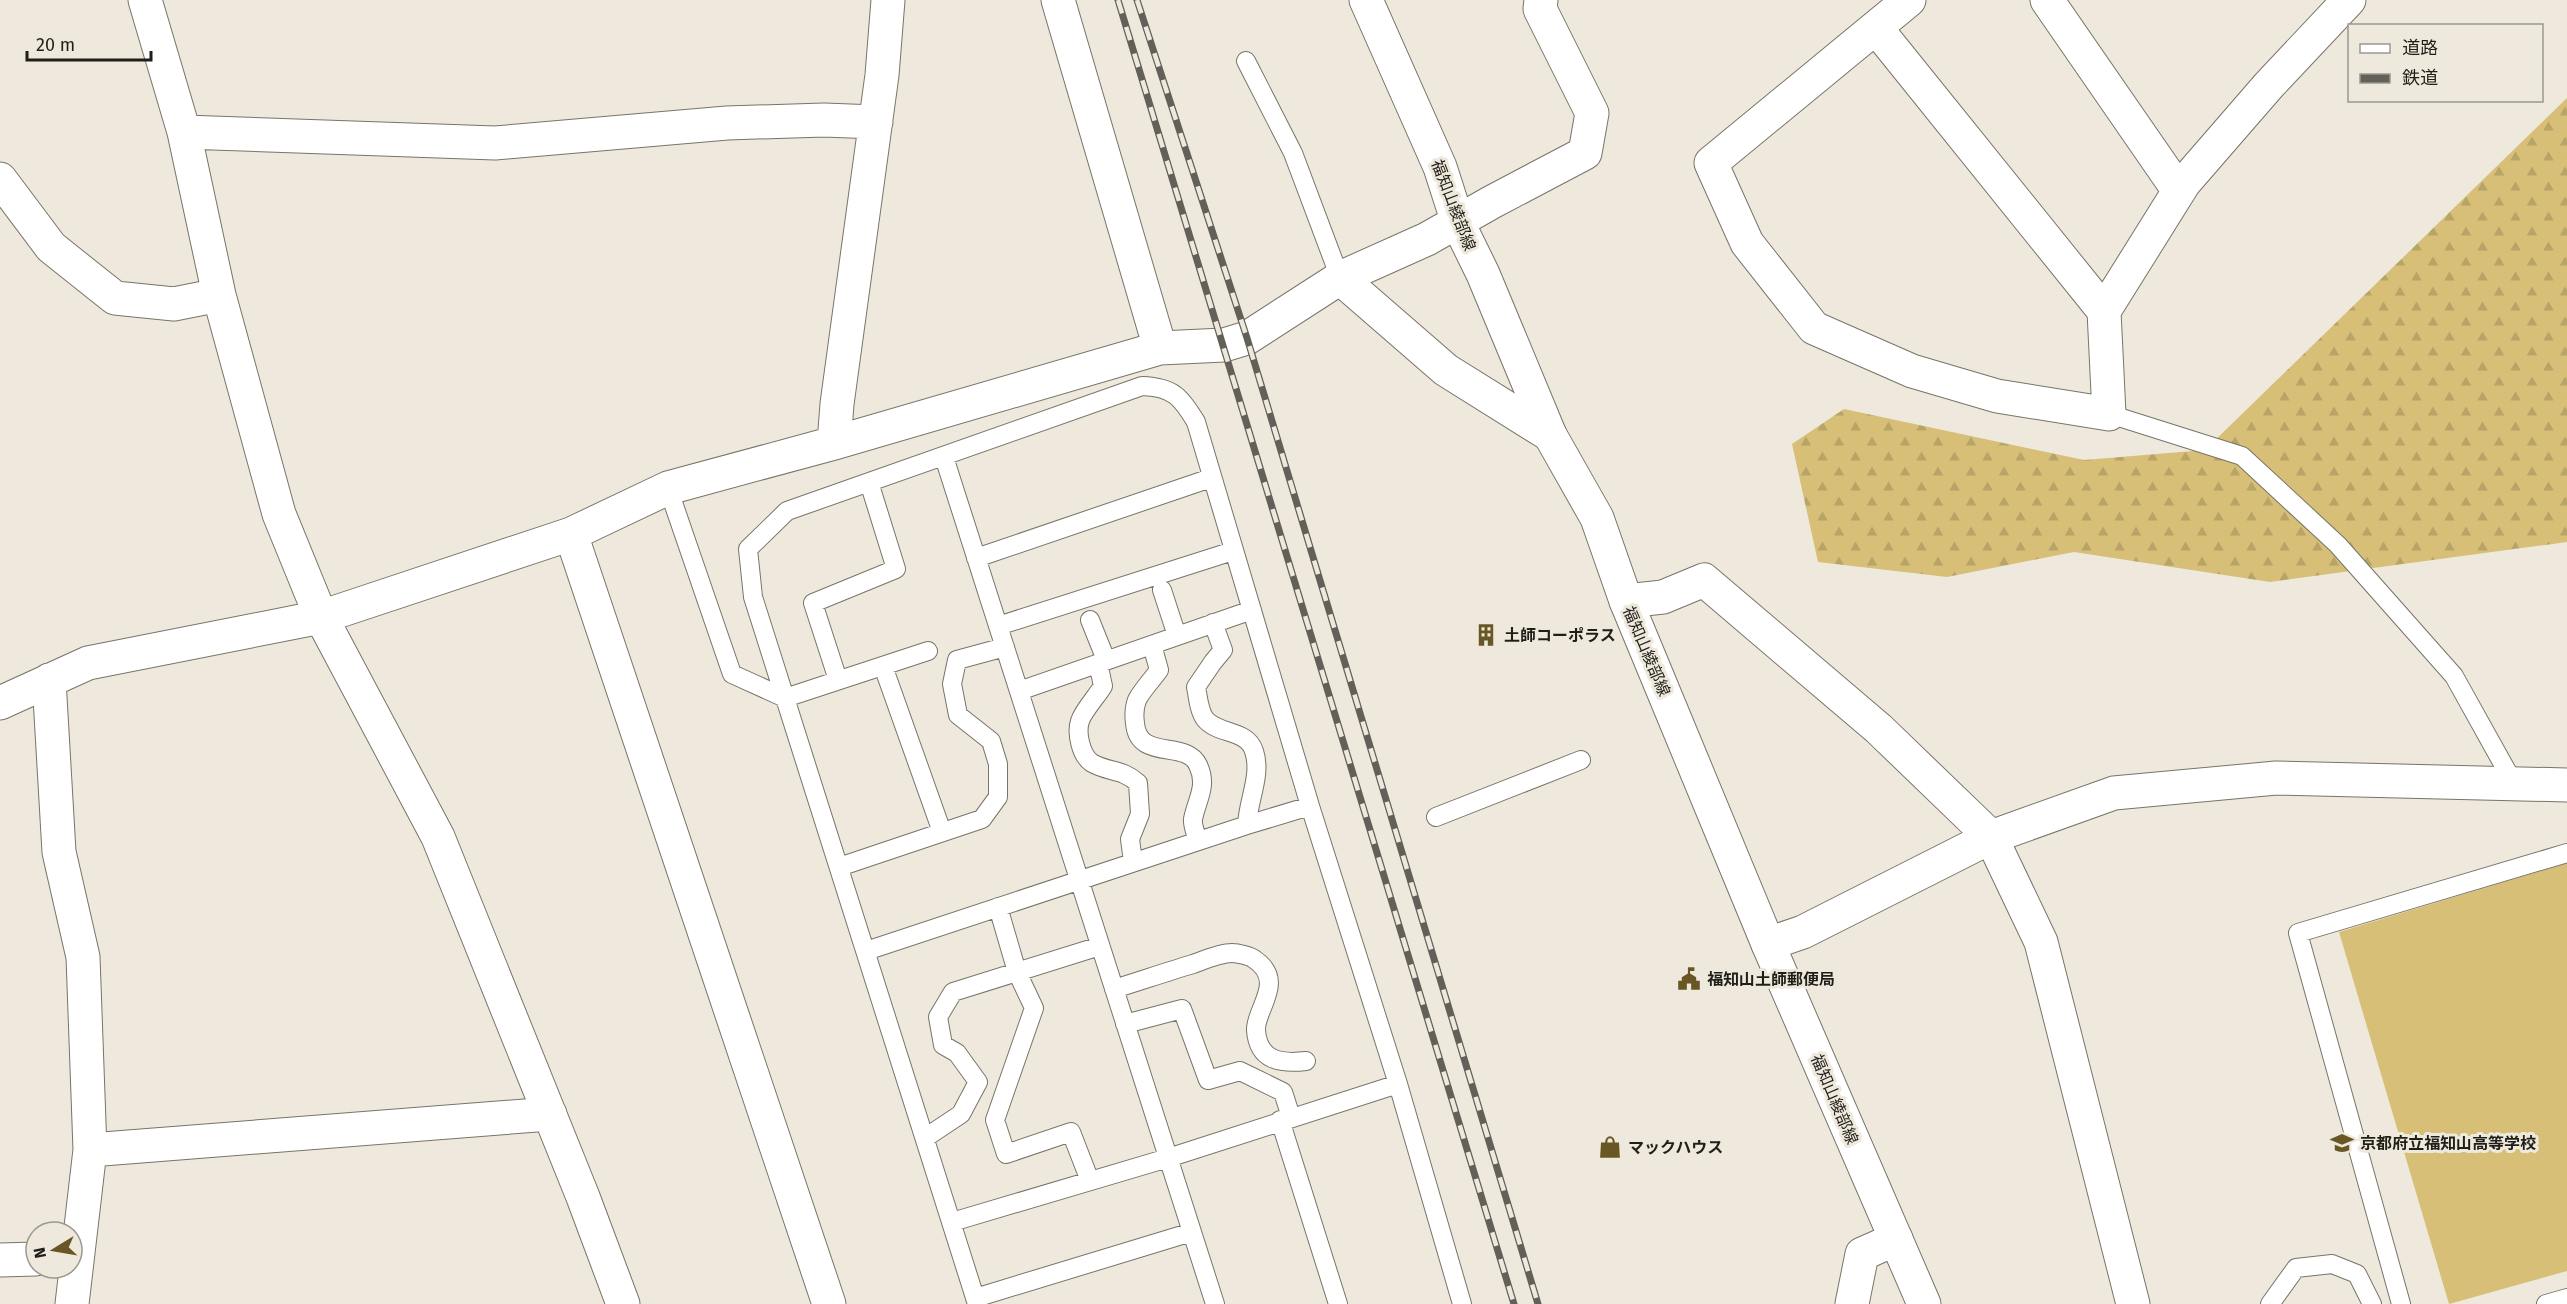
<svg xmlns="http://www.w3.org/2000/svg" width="2567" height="1304" viewBox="0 0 2567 1304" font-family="'Fira Sans','Noto Sans JP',sans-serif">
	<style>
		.grass { fill: #d7bf77 }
		.forest { fill: url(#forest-firs) }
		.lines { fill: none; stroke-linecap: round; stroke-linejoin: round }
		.service-casing { stroke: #777468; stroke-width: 20 }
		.minor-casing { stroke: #777468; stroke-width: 35 }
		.primary-casing { stroke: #777468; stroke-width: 35 }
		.service { stroke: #fff; stroke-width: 18 }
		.minor { stroke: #fff; stroke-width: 33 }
		.primary { stroke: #fff; stroke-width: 33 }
		.rail-casing { stroke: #626058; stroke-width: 7 }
		.rail { stroke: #eee9dc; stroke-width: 4.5; stroke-dasharray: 14; stroke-linecap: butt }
		.labels { text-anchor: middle; stroke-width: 6; stroke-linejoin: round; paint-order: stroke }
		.street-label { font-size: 16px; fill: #1f1e19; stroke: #eee9dc }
		.poi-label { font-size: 16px; font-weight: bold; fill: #1f1e19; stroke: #eee9dc; text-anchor: start }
	</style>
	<defs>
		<pattern id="forest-firs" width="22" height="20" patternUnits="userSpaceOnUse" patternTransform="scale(1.5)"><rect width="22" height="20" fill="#d7bf77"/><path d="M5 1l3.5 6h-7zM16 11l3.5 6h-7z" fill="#b8a466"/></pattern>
	</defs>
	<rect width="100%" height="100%" fill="#eee9dc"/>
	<path class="grass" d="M 2567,863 L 2567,1271 L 2449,1304 L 2339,932 Z"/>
	<path class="forest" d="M 2567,98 L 2567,542 L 2270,582 L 2074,552 L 1947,577 L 1818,562 L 1792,444 L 1844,409 L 2084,460 L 2205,450 Z"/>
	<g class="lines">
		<g class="service-casing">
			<path id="service" d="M 1246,61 L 1293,153 L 1340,278
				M 2109,414 L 2242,456 L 2338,545 L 2454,676 L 2513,782
				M 944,457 L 1215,1304
				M 668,488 L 732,674 L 785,698 L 928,651
				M 976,558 L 1211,478
				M 1162,590 L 1177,636
				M 1090,620 L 1106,660
				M 1213,623 L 1223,650 L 1213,662 L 1196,687 C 1198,697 1199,711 1205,719 C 1218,735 1247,729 1254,751 C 1262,775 1248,800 1247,825
				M 998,626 L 1233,551
				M 1152,645 L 1159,670 C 1152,680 1142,690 1137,700 C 1134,708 1134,716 1135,723 C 1138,762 1186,739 1198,765 C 1208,786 1197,799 1193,819 C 1192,825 1196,834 1198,841
				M 1098,663 L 1103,686 C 1097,696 1083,711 1080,721 C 1076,733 1081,756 1092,763 C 1110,773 1121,768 1138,783 L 1140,814 L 1130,839 L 1133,862
				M 883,666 L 942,832
				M 838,680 L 813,603 L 896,569 L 869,482
				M 1019,691 L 1252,610
				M 1436,817 L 1581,760
				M 839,867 L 982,819 L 998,797 L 998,764 L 991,741 L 958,715 L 952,684 L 957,660 L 1005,647
				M 998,907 L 1017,972 L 1034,1008 L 995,1120 L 1006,1154 L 1071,1132 L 1090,1181
				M 866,951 L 1247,825 L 1310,806
				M 1114,989 C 1140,981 1166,972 1193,964 C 1204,960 1220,953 1232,953 C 1238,953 1250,956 1254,959 C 1287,981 1255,1009 1256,1030 C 1258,1061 1281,1064 1306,1061
				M 1125,1024 L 1182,1009 L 1208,1080 L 1240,1071 L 1283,1092 L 1291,1117
				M 1280,1120 L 1338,1304
				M 925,1138 L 961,1114 L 978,1082 L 957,1053 L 943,1045 L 938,1017 L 953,992 L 1100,946
				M 952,1222 L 1168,1158 L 1398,1084
				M 975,1298 L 1192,1232
				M 977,1304 L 753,597 L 748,549 L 787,511 L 1142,386 C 1173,387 1181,397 1196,422 L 1310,806 L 1398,1084 L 1462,1304
				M 2270,1304 L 2296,1268 L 2332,1264 L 2357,1274 L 2372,1304
				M 2401,1304 L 2298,933 L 2567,853
				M 2546,1304 L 2567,1298"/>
		</g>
		<g class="minor-casing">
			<path id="minor" d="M 145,0 L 184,132 L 219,295 L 279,514 L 321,617 L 438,837 L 583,1197 L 623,1304
				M 1058,0 L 1160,348
				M 1909,0 L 1711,163 L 1747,243 L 1814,328 L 1912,371 L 1997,396 L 2109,414 L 2104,311 L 2184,183 L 2269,85 L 2349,0
				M 2047,0 L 2179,191
				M 1876,28 L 2104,311
				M 184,132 L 495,143 L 727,123 L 824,120 L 876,122
				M 0,179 L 51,247 L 115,298 L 174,304 L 219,295
				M 1340,278 L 1446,370 L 1550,435
				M 834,443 L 837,404 L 882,75 L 888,0
				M 571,534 L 829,1304
				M 1626,601 L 1663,597 L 1704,580 L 1879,729 L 1991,837 L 2041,942 L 2133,1304
				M 49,680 L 59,852 L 83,957 L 90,1150 L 72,1304
				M 0,703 L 88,663 L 321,617 L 571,534 L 668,488 L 834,443 L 1160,348 L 1224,345 L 1247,338 L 1340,278 L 1427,239 L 1492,202 L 1585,153 L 1592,113 L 1540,9 L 1541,0
				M 1768,944 L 1803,932 L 1991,837 L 2114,793 L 2276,778 L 2567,785
				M 90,1150 L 550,1114
				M 0,1260 L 36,1259
				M 1852,1304 L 1862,1254 L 1896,1239"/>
		</g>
		<g class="primary-casing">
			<path id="primary" d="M 1366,0 L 1440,167 L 1458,223 L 1483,274 L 1550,435 L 1597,518 L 1626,601 L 1768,944 L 1924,1304"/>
		</g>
		<use href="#service" class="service"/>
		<use href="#minor" class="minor"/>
		<use href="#primary" class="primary"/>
		<g class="rail-casing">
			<path id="rail" d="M 1118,0 L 1514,1304
				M 1137,0 L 1247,338 L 1538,1304"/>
		</g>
		<use href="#rail" class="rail"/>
	</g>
	<defs>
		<g id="building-bare" transform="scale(1.8)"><path d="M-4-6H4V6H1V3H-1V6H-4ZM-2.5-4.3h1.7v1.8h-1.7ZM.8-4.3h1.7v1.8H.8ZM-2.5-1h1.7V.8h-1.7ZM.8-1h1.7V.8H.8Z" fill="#685725" stroke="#eee9dc" stroke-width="2.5" paint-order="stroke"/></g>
		<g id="civic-bare" transform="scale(1.8)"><path d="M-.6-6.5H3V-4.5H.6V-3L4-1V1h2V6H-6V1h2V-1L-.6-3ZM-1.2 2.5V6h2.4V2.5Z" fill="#685725" stroke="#eee9dc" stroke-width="2.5" paint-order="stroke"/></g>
		<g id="school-bare" transform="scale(1.8)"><path d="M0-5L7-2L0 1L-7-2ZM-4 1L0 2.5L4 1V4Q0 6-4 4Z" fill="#685725" stroke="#eee9dc" stroke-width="2.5" paint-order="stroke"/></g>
		<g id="shop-bare" transform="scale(1.8)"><path d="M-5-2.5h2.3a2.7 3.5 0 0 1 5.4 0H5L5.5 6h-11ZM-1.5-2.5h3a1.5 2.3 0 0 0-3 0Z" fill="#685725" stroke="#eee9dc" stroke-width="2.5" paint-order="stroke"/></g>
	</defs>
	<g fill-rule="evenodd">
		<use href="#building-bare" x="1486" y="635"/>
		<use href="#civic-bare" x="1689" y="979"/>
		<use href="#school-bare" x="2342" y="1143"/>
		<use href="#shop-bare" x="1610" y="1147"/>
	</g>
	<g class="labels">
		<g class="street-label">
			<text transform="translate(1454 205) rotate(69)" y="6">福知山綾部線</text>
			<text transform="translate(1647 651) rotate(67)" y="6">福知山綾部線</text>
			<text transform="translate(1835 1099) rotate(67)" y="6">福知山綾部線</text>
		</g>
		<g class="poi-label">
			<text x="1504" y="641">土師コーポラス</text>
			<text x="1707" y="985">福知山土師郵便局</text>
			<text x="2360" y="1149">京都府立福知山高等学校</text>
			<text x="1628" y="1153">マックハウス</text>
		</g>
	</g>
	<rect x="2348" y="24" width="195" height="78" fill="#eee9dc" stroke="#9b988e" stroke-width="1.5"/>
	<rect x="2360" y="44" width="30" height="9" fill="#ffffff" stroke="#9b988e" stroke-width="1.5"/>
	<text x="2402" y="54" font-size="18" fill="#1f1e19">道路</text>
	<rect x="2360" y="74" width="30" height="9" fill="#626058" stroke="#9b988e" stroke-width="1.5"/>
	<text x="2402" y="84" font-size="18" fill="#1f1e19">鉄道</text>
	<g transform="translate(54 1250) rotate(259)"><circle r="28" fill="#eee9dc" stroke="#9b988e" stroke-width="1.5"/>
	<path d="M0-4.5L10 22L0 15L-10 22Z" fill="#685725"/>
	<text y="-9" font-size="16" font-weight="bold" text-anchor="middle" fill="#1f1e19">N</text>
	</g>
	<path d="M27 51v9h124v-9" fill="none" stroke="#1f1e19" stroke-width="3"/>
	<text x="36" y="51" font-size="18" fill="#1f1e19" stroke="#eee9dc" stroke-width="4.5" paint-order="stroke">20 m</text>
</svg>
